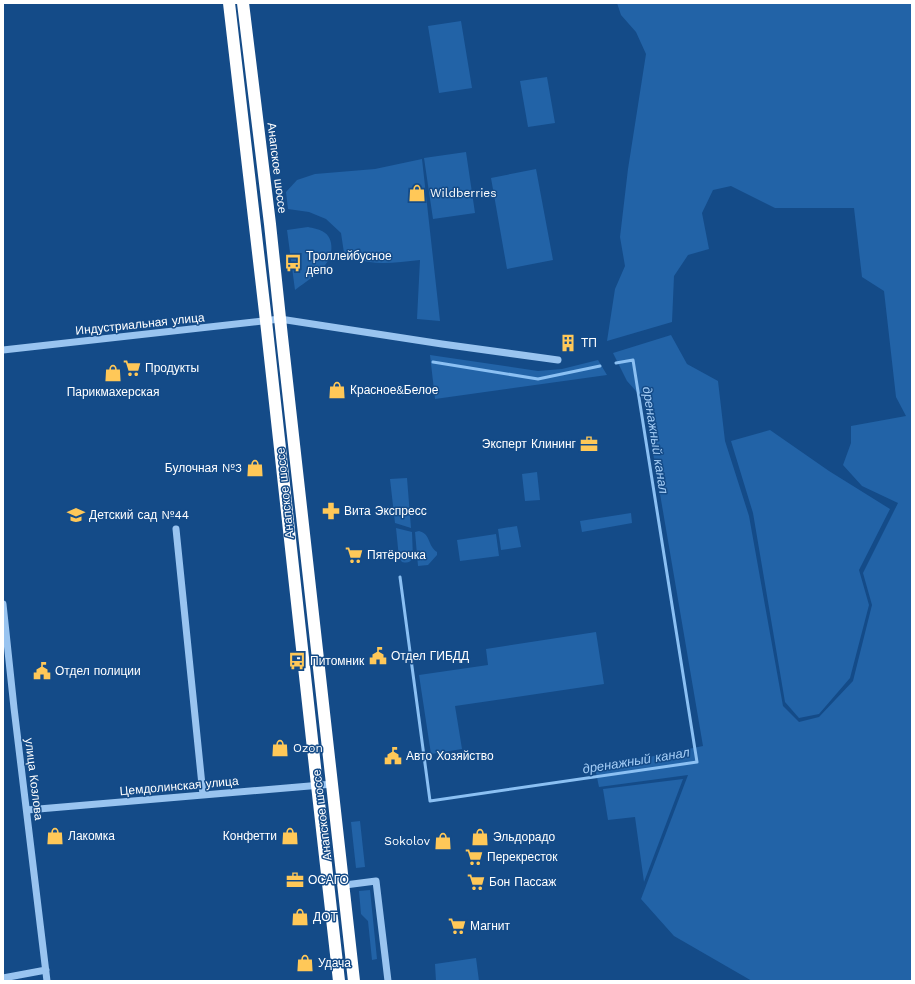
<svg xmlns="http://www.w3.org/2000/svg" width="915" height="984" viewBox="0 0 915 984" font-family="'Work Sans',sans-serif">
	<style>
		.green { fill: #2263a7 }
		.lines { fill: none; stroke-linecap: round; stroke-linejoin: round }
		.stream { stroke: #8bc0f3; stroke-width: 3 }
		.minor { stroke: #99c4f0; stroke-width: 7 }
		.highway { stroke: #fff; stroke-width: 12 }
		.labels { text-anchor: middle; stroke-width: 3; stroke-linejoin: round; paint-order: stroke }
		.street-label { font-size: 12px; fill: #fff; stroke: #144b88 }
		.poi-label { font-size: 12px; fill: #fff; stroke: #144b88; text-anchor: start }
		.water-label { font-size: 13px; font-style: italic; fill: #a5cef7; stroke: #144b88 }
	</style>
	<rect width="100%" height="100%" fill="#144b88"/>
	<path class="green" d="M 617,3 L 912,3 L 912,981 L 752,981 L 674,936 L 641,899 L 688,775 L 599,787 L 595,768 L 703,746 L 644,400 L 627,381 L 613,353 L 671,335 L 687,364 L 718,381 L 725,441 L 749,516 L 783,706 L 799,722 L 819,717 L 853,681 L 872,605 L 863,573 L 898,503 L 862,486 L 843,465 L 851,443 L 851,426 L 906,416 L 896,397 L 884,291 L 862,277 L 854,208 L 775,208 L 731,186 L 713,190 L 702,213 L 709,249 L 688,255 L 674,276 L 672,322 L 607,341 L 615,289 L 625,266 L 620,237 L 628,169 L 646,54 L 636,32 L 621,15 Z
		M 461,21 L 472,88 L 439,93 L 428,26 Z
		M 547,77 L 555,123 L 528,127 L 520,81 Z
		M 466,152 L 475,213 L 433,219 L 424,158 Z
		M 422,159 L 440,321 L 417,319 L 420,260 C 398,262 377,266 356,259 L 354,252 L 344,253 L 341,233 L 326,219 L 309,212 L 288,209 L 286,192 L 297,180 L 315,174 L 375,169 Z
		M 536,169 L 553,260 L 507,269 L 491,178 Z
		M 308,227 C 318,229 329,231 331,243 C 335,266 310,278 295,290 L 287,230 Z
		M 430,355 L 538,371 L 562,369 L 598,360 L 607,375 L 435,399 Z
		M 770,430 L 829,471 L 890,509 L 859,570 L 869,605 L 850,678 L 819,714 L 799,718 L 785,702 L 753,513 L 731,441 Z
		M 537,472 L 540,500 L 525,501 L 522,474 Z
		M 407,478 L 411,528 L 395,523 L 390,479 Z
		M 631,513 L 632,523 L 582,532 L 580,521 Z
		M 517,526 L 521,547 L 501,550 L 498,529 Z
		M 396,528 L 412,532 L 413,558 C 410,563 407,563 402,562 L 399,558 Z
		M 419,531 C 431,534 427,545 437,552 L 437,555 L 428,565 L 418,566 L 415,532 Z
		M 496,534 L 499,556 L 460,561 L 457,540 Z
		M 596,632 L 604,684 L 455,706 L 462,749 L 431,754 L 419,675 L 488,665 L 486,649 Z
		M 683,779 L 644,882 L 635,817 L 608,820 L 603,789 Z
		M 360,821 L 365,867 L 356,868 L 351,822 Z
		M 370,890 L 377,959 L 372,960 L 368,921 L 361,914 L 359,891 Z
		M 476,958 L 479,981 L 436,981 L 435,964 Z"/>
	<g class="lines">
		<path class="stream" d="M 433,362 L 538,379 L 600,366
			M 400,577 L 430,801 L 697,762 L 633,360 L 616,363"/>
		<path class="minor" d="M 3,350 L 280,319 L 442,344 L 558,360
			M 176,529 L 203,795
			M 3,604 L 14,708 L 47,981
			M 27,810 L 333,784
			M 345,885 L 376,881 L 388,981
			M 3,978 L 46,970"/>
		<path class="highway" d="M 229,3 L 266,321 L 317,785 L 339,981
			M 243,3 L 270,224 L 282,337 L 354,981"/>
	</g>
	<defs>
		<g id="shop-bare" transform="scale(1.38)"><path d="M-5-2.5h2.3a2.7 3.5 0 0 1 5.4 0H5L5.5 6h-11ZM-1.5-2.5h3a1.5 2.3 0 0 0-3 0Z" fill="#ffc858" stroke="#144b88" stroke-width="2.5" paint-order="stroke"/></g>
		<g id="bus-bare" transform="scale(1.38)"><path d="M-5-6H5V4H4V6H2V4H-2V6H-4V4H-5ZM-3.5-4V0h7V-4ZM-3.5 1.2v1.5H-2V1.2ZM2 1.2v1.5H3.5V1.2Z" fill="#ffc858" stroke="#144b88" stroke-width="2.5" paint-order="stroke"/></g>
		<g id="building-bare" transform="scale(1.38)"><path d="M-4-6H4V6H1V3H-1V6H-4ZM-2.5-4.3h1.7v1.8h-1.7ZM.8-4.3h1.7v1.8H.8ZM-2.5-1h1.7V.8h-1.7ZM.8-1h1.7V.8H.8Z" fill="#ffc858" stroke="#144b88" stroke-width="2.5" paint-order="stroke"/></g>
		<g id="supermarket-bare" transform="scale(1.38)"><path d="M-6-5.5h2.5l.6 2H6L4.5 2H-2.5L-4.4-4H-6ZM-1.5 3.2a1.3 1.3 0 1 0 .1 0ZM3 3.2a1.3 1.3 0 1 0 .1 0Z" fill="#ffc858" stroke="#144b88" stroke-width="2.5" paint-order="stroke"/></g>
		<g id="office-bare" transform="scale(1.38)"><path d="M-6-3h4V-5.5h4V-3h4V5H-6ZM-1-4.5V-3h2v-1.5ZM-6 0V1H6V0Z" fill="#ffc858" stroke="#144b88" stroke-width="2.5" paint-order="stroke"/></g>
		<g id="pharmacy-bare" transform="scale(1.38)"><path d="M-2-6h4v4h4v4h-4v4h-4v-4h-4v-4h4Z" fill="#ffc858" stroke="#144b88" stroke-width="2.5" paint-order="stroke"/></g>
		<g id="school-bare" transform="scale(1.38)"><path d="M0-5L7-2L0 1L-7-2ZM-4 1L0 2.5L4 1V4Q0 6-4 4Z" fill="#ffc858" stroke="#144b88" stroke-width="2.5" paint-order="stroke"/></g>
		<g id="civic-bare" transform="scale(1.38)"><path d="M-.6-6.5H3V-4.5H.6V-3L4-1V1h2V6H-6V1h2V-1L-.6-3ZM-1.2 2.5V6h2.4V2.5Z" fill="#ffc858" stroke="#144b88" stroke-width="2.5" paint-order="stroke"/></g>
	</defs>
	<g fill-rule="evenodd">
		<use href="#shop-bare" x="417" y="193"/>
		<use href="#bus-bare" x="293" y="263"/>
		<use href="#building-bare" x="568" y="343"/>
		<use href="#supermarket-bare" x="132" y="368"/>
		<use href="#shop-bare" x="113" y="373"/>
		<use href="#shop-bare" x="337" y="390"/>
		<use href="#office-bare" x="589" y="444"/>
		<use href="#shop-bare" x="255" y="468"/>
		<use href="#pharmacy-bare" x="331" y="511"/>
		<use href="#school-bare" x="76" y="515"/>
		<use href="#supermarket-bare" x="354" y="555"/>
		<use href="#civic-bare" x="378" y="656"/>
		<use href="#bus-bare" x="297" y="661"/>
		<use href="#civic-bare" x="42" y="671"/>
		<use href="#shop-bare" x="280" y="748"/>
		<use href="#civic-bare" x="393" y="756"/>
		<use href="#shop-bare" x="55" y="836"/>
		<use href="#shop-bare" x="290" y="836"/>
		<use href="#shop-bare" x="480" y="837"/>
		<use href="#shop-bare" x="443" y="841"/>
		<use href="#supermarket-bare" x="474" y="857"/>
		<use href="#office-bare" x="295" y="880"/>
		<use href="#supermarket-bare" x="476" y="882"/>
		<use href="#shop-bare" x="300" y="917"/>
		<use href="#supermarket-bare" x="457" y="926"/>
		<use href="#shop-bare" x="305" y="963"/>
	</g>
	<g class="labels">
		<g class="street-label">
			<text transform="translate(277 168) rotate(83)" y="4">Анапское шоссе</text>
			<text transform="translate(140 324) rotate(-6)" y="4">Индустриальная улица</text>
			<text transform="translate(285 493) rotate(-96)" y="4">Анапское шоссе</text>
			<text transform="translate(34 779) rotate(83)" y="4">улица Козлова</text>
			<text transform="translate(179 786) rotate(-5)" y="4">Цемдолинская улица</text>
			<text transform="translate(322 815) rotate(-97)" y="4">Анапское шоссе</text>
		</g>
		<g class="poi-label">
			<text x="430" y="197">Wildberries</text>
			<text x="306" y="260">Троллейбусное<tspan x="306" dy="14">депо</tspan></text>
			<text x="581" y="347">ТП</text>
			<text x="145" y="372">Продукты</text>
			<text x="350" y="394">Красное&amp;Белое</text>
			<text x="113" y="396" text-anchor="middle">Парикмахерская</text>
			<text x="576" y="448" text-anchor="end">Эксперт Клининг</text>
			<text x="242" y="472" text-anchor="end">Булочная №3</text>
			<text x="344" y="515">Вита Экспресс</text>
			<text x="89" y="519">Детский сад №44</text>
			<text x="367" y="559">Пятёрочка</text>
			<text x="391" y="660">Отдел ГИБДД</text>
			<text x="310" y="665">Питомник</text>
			<text x="55" y="675">Отдел полиции</text>
			<text x="293" y="752">Ozon</text>
			<text x="406" y="760">Авто Хозяйство</text>
			<text x="68" y="840">Лакомка</text>
			<text x="277" y="840" text-anchor="end">Конфетти</text>
			<text x="493" y="841">Эльдорадо</text>
			<text x="430" y="845" text-anchor="end">Sokolov</text>
			<text x="487" y="861">Перекресток</text>
			<text x="308" y="884">ОСАГО</text>
			<text x="489" y="886">Бон Пассаж</text>
			<text x="313" y="921">ДОТ</text>
			<text x="470" y="930">Магнит</text>
			<text x="318" y="967">Удача</text>
		</g>
		<g class="water-label">
			<text transform="translate(656 440) rotate(81)" y="5">дренажный канал</text>
			<text transform="translate(636 760) rotate(-9)" y="5">дренажный канал</text>
		</g>
	</g>
	<rect width="915" height="984" fill="none" stroke="#ffffff" stroke-width="8"/>
</svg>
